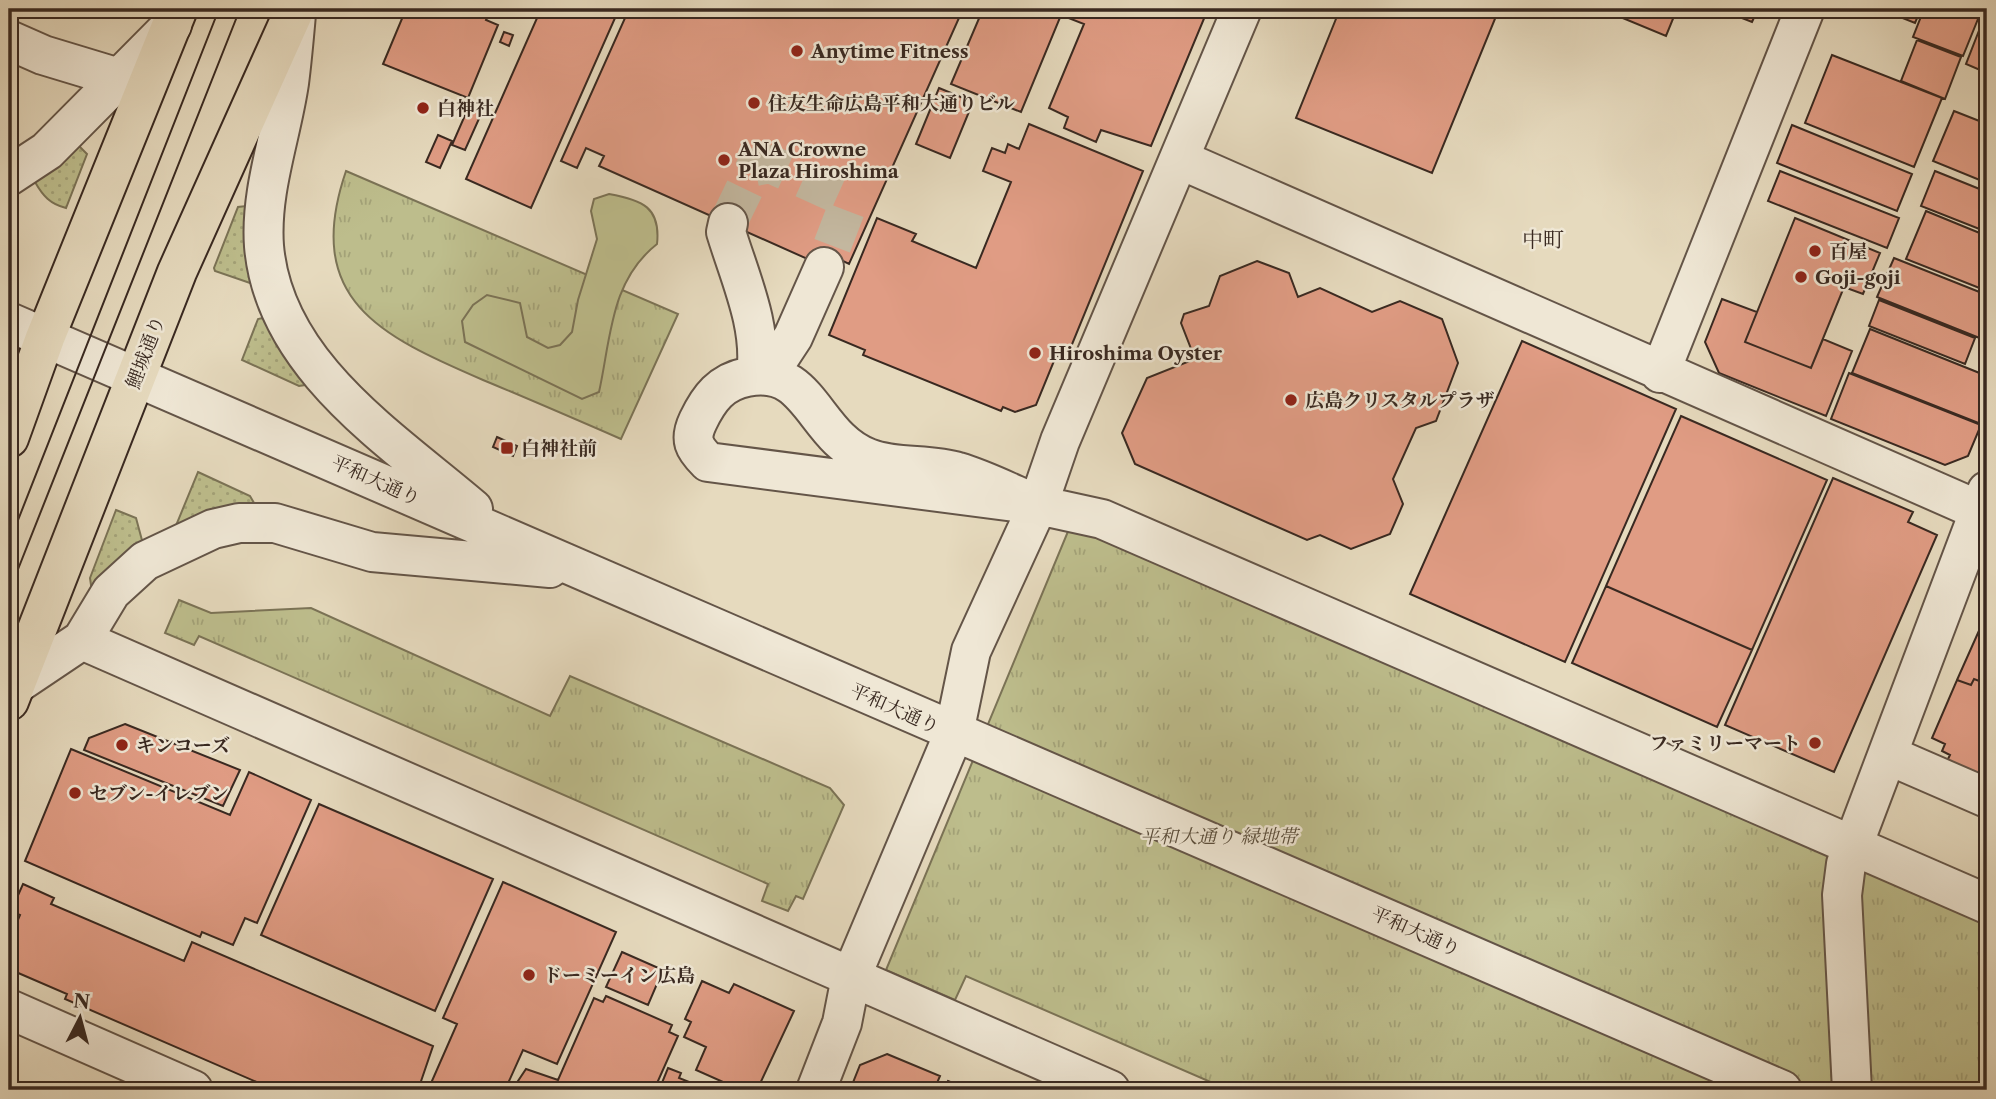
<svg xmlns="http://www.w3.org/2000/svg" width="1996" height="1099" viewBox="0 0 1996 1099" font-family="'Libre Caslon Text','Noto Serif JP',serif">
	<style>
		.grass { fill: url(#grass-dots); stroke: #7b7356; stroke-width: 2 }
		.park { fill: url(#park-tufts); stroke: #7b7356; stroke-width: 2 }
		.garden { fill: #bdbd8c; stroke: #7b7356; stroke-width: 2 }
		.building { fill: #e09c84; stroke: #392921; stroke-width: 2 }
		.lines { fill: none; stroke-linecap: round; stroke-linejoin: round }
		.minor-tunnel { stroke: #c3b79f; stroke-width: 38; stroke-dasharray: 38 19; stroke-linecap: butt }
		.minor-casing { stroke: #645548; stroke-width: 42 }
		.highway-casing { stroke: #392921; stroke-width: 42 }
		.minor { stroke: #efe7d5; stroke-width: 38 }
		.highway { stroke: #e6dabe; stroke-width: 38 }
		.tram { stroke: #392921; stroke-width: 2 }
		.poi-dot { fill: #8f2418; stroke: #efe7d5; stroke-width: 2.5 }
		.labels { text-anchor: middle; stroke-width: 5; stroke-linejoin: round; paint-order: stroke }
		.poi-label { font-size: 19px; font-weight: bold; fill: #392921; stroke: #efe7d5; text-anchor: start }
		.street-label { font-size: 19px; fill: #392921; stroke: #efe7d5 }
		.park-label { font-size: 19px; font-style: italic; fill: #5a4e3c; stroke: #efe7d5 }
		.neighbourhood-label { font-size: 21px; fill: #392921; stroke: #efe7d5 }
	</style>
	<defs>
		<pattern id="grass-dots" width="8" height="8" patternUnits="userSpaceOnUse" patternTransform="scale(1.75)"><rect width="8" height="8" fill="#bdbd8c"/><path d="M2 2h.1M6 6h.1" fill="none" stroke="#a3a278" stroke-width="1.8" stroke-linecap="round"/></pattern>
		<pattern id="park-tufts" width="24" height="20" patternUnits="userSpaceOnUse" patternTransform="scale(1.75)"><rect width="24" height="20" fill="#bdbd8c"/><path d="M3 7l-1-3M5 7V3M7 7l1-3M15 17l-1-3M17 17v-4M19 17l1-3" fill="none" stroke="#a3a278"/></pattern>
	</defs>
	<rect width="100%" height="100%" fill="#e6dabe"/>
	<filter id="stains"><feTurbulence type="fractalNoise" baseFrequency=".00286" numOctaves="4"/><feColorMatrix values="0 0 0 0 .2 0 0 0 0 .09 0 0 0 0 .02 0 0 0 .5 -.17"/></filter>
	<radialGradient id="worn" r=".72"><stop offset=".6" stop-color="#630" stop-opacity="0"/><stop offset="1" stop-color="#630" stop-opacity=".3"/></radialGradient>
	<path class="grass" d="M 78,145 L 87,154 L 66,208 C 50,204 43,196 35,182 Z
		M 246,206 L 253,284 L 215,271 L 214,268 L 238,207 Z
		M 267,317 L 307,381 L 305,385 L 299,386 L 242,360 L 258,319 Z
		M 198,472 L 250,496 L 254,503 L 251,507 L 175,528 Z
		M 116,510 L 136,518 L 143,544 L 98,585 L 91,585 L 90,578 Z"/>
	<path class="park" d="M 346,171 L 678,314 L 621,439 C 575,419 529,399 483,380 C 381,336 302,300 346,171 Z
		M 1069,529 L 1120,544 L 1987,921 L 1987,1090 L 1229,1090 L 966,976 L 955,1000 L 886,970 Z
		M 179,600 L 211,613 L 311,608 L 550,716 L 570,676 L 830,788 L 844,805 L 803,899 L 796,896 L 788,911 L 762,901 L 768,884 L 199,636 L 194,645 L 165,633 Z"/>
	<path class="garden" d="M 609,194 C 642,200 661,207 657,244 C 610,281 611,338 599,392 L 582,399 L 465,342 L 462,321 L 473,305 L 487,295 L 520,303 L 527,337 L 548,348 L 560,345 L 572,332 L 578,300 L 597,239 L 591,211 L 594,199 Z"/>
	<path class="building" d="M 406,9 L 491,9 L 486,20 L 498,25 L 468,98 L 383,64 Z
		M 541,9 L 619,9 L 531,208 L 466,179 Z
		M 629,9 L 647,11 L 648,9 L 963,9 L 849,264 L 835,257 L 830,269 L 599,166 L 604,156 L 586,148 L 577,168 L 561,161 Z
		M 983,9 L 1208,9 L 1151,146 L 1101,130 L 1096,142 L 1064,128 L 1068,117 L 1049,108 L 1084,24 L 1061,15 L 1021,112 L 951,84 Z
		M 1340,9 L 1499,9 L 1432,173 L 1296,118 Z
		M 1601,9 L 1677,9 L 1666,36 Z
		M 1719,9 L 1758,9 L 1752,22 Z
		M 1880,9 L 1921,9 L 1915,23 Z
		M 1924,9 L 1982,9 L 1963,56 L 1913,37 Z
		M 1987,10 L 1987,73 L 1966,64 Z
		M 504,32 L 513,35 L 509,46 L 500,42 Z
		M 1917,40 L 1961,57 L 1945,99 L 1901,81 Z
		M 1832,55 L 1942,98 L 1914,167 L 1805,123 Z
		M 939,88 L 973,102 L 950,158 L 916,144 Z
		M 469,106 L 482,112 L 465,150 L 452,145 Z
		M 1954,111 L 1987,124 L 1987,183 L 1933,161 Z
		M 1029,124 L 1143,171 L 1066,359 L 1056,356 L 1036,405 L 1015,412 L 1003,407 L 1001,411 L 863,355 L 865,350 L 829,335 L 877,218 L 916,234 L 912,241 L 976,268 L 1011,182 L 983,171 L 992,148 L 1005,153 L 1008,144 L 1019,149 Z
		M 1792,125 L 1912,174 L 1897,211 L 1777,163 Z
		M 438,135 L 452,141 L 440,168 L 426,162 Z
		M 1780,171 L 1899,218 L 1887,248 L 1768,201 Z
		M 1935,171 L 1987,192 L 1987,232 L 1921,206 Z
		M 1926,211 L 1987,236 L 1987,291 L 1906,259 Z
		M 1795,218 L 1880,253 L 1863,294 L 1844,287 L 1811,368 L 1745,342 Z
		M 1894,258 L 1987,295 L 1987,341 L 1877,297 Z
		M 1257,261 L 1289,273 L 1298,297 L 1320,288 L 1372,312 L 1400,301 L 1442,319 L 1458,363 L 1436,421 L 1416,428 L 1393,479 L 1403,504 L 1390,534 L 1351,549 L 1320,535 L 1307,540 L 1135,464 L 1122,433 L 1147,378 L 1195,359 L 1181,323 L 1184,314 L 1209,306 L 1220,276 Z
		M 1722,299 L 1757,312 L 1745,342 L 1811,368 L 1823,339 L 1852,351 L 1826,416 L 1719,373 L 1705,342 Z
		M 1879,300 L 1975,338 L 1965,364 L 1869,326 Z
		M 1870,329 L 1987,376 L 1987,408 L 1981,424 L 1852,373 Z
		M 1522,341 L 1676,409 L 1565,662 L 1410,594 Z
		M 1849,373 L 1981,425 L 1968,456 L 1945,465 L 1831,419 Z
		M 1681,416 L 1827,480 L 1752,650 L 1606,586 Z
		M 497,437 L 517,446 L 513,456 L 493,447 Z
		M 1833,478 L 1913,512 L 1908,522 L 1937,535 L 1834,772 L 1725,725 Z
		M 1606,586 L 1752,650 L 1717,727 L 1572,663 Z
		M 1986,615 L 1987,677 L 1985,676 L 1982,682 L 1974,679 L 1971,685 L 1957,680 Z
		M 1985,676 L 1987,677 L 1987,794 L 1947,761 L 1950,755 L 1942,751 L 1945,744 L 1932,738 L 1957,680 L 1971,685 L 1974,679 L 1982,682 Z
		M 125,724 L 240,770 L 223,806 L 84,750 L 89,738 Z
		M 71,749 L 230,815 L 249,772 L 311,800 L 257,923 L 245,918 L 233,945 L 202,932 L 200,937 L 25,861 Z
		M 319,804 L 493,879 L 435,1011 L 261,935 Z
		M 503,882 L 616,932 L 557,1064 L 523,1050 L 505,1090 L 428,1090 L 457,1024 L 443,1018 Z
		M 23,884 L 54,898 L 51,904 L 184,961 L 192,942 L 433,1046 L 418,1090 L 275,1090 L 65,999 L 67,994 L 9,969 L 9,941 L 20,915 L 11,911 Z
		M 622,952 L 663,970 L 648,1005 L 606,987 Z
		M 702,981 L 729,993 L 734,984 L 794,1011 L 757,1090 L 741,1090 L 696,1070 L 706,1047 L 684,1037 L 691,1022 L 685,1019 Z
		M 606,996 L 672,1025 L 669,1032 L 678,1036 L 654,1090 L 512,1090 L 526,1069 L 558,1080 L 594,998 L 603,1002 Z
		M 887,1054 L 940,1076 L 934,1090 L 850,1090 L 860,1065 Z
		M 668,1068 L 681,1073 L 679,1078 L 709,1090 L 659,1090 Z
		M 9,1079 L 37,1090 L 9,1090 Z
		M 948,1081 L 969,1090 L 944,1090 Z
		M 52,1086 L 70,1088 L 79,1090 L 51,1090 Z"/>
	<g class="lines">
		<path class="minor-tunnel" d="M 728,223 L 755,167 L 770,164 L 839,195 L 847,207 L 824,267"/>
		<g class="minor-casing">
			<path id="minor" d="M 296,14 C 294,37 292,60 289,83 C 281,137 260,191 264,246 C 274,365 390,438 473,509
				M 9,40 L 43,55 L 119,78
				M 1179,159 L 1987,514
				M 9,176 L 47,151 L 172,25
				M 728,223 L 726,232 C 740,278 763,327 756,375
				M 9,322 L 1782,1090
				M 1660,373 L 1805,9
				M 768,375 L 793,337 L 824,267
				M 1038,505 C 1012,494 985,480 958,472 C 930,463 896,469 868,458 C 813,437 811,364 747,377 C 721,382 709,398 698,421 C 689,440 694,448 708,462 L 1038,505 L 1102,519 L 1987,904
				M 82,640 L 1110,1090
				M 15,685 L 82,640 L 111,592 L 145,561 L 213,529 L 239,523 L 275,523 L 372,552 L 550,568
				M 1888,755 L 1987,798
				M 9,1009 L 193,1090
				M 816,1090 L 842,1023 L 851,977 L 954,733 L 971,651 L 1038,505 L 1060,441 L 1242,9
				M 1852,1090 L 1842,895 L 1846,864 L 1987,491"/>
		</g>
		<g class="highway-casing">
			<path id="highway" d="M 9,438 L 45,338 L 178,9
				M 9,701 L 177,272 L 295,9"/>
		</g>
		<use href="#minor" class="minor"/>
		<use href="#highway" class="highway"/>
		<path class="tram" d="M 9,543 L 219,9
			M 9,592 L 240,9"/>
	</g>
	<g class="poi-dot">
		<circle cx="797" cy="51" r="7"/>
		<circle cx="754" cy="103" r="7"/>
		<circle cx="423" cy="108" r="7"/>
		<circle cx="724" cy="160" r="7"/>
		<circle cx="1815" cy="251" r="7"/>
		<circle cx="1801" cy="277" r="7"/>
		<circle cx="1035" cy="353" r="7"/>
		<circle cx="1291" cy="400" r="7"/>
		<rect x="500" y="441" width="14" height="14" rx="3.5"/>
		<circle cx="1815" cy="743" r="7"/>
		<circle cx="122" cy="745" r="7"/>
		<circle cx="75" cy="793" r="7"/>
		<circle cx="529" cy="975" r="7"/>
	</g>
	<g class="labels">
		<g class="poi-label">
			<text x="811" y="58">Anytime Fitness</text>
			<text x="768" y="110">住友生命広島平和大通りビル</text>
			<text x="437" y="115">白神社</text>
			<text x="738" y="156">ANA Crowne<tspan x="738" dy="22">Plaza Hiroshima</tspan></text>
			<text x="1829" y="258">百屋</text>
			<text x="1815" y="284">Goji-goji</text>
			<text x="1049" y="360">Hiroshima Oyster</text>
			<text x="1305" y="407">広島クリスタルプラザ</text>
			<text x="521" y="455">白神社前</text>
			<text x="1801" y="750" text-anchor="end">ファミリーマート</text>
			<text x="136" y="752">キンコーズ</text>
			<text x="89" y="800">セブン-イレブン</text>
			<text x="543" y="982">ドーミーイン広島</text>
		</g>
		<g class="street-label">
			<text transform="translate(145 352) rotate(-69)" y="7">鯉城通り</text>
			<text transform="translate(376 480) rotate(24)" y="7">平和大通り</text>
			<text transform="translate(895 708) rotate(24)" y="7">平和大通り</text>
			<text transform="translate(1416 931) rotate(24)" y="7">平和大通り</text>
		</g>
		<g class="park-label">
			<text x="1219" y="843">平和大通り 緑地帯</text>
		</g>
		<g class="neighbourhood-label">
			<text x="1543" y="247">中町</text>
		</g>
	</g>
	<rect width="1996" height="1099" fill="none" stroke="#e6dabe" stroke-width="35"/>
	<rect x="10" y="10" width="1975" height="1078" fill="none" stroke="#392921" stroke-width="3.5"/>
	<rect x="18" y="18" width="1961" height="1064" fill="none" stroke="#392921" stroke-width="2"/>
	<g transform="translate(80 1018) rotate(6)" stroke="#efe7d5" stroke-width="5" paint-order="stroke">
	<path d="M0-5L12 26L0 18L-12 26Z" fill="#392921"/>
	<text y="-10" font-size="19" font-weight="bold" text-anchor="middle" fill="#392921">N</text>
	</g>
	<rect width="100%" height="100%" filter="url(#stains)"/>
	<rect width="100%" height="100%" fill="url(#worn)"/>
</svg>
